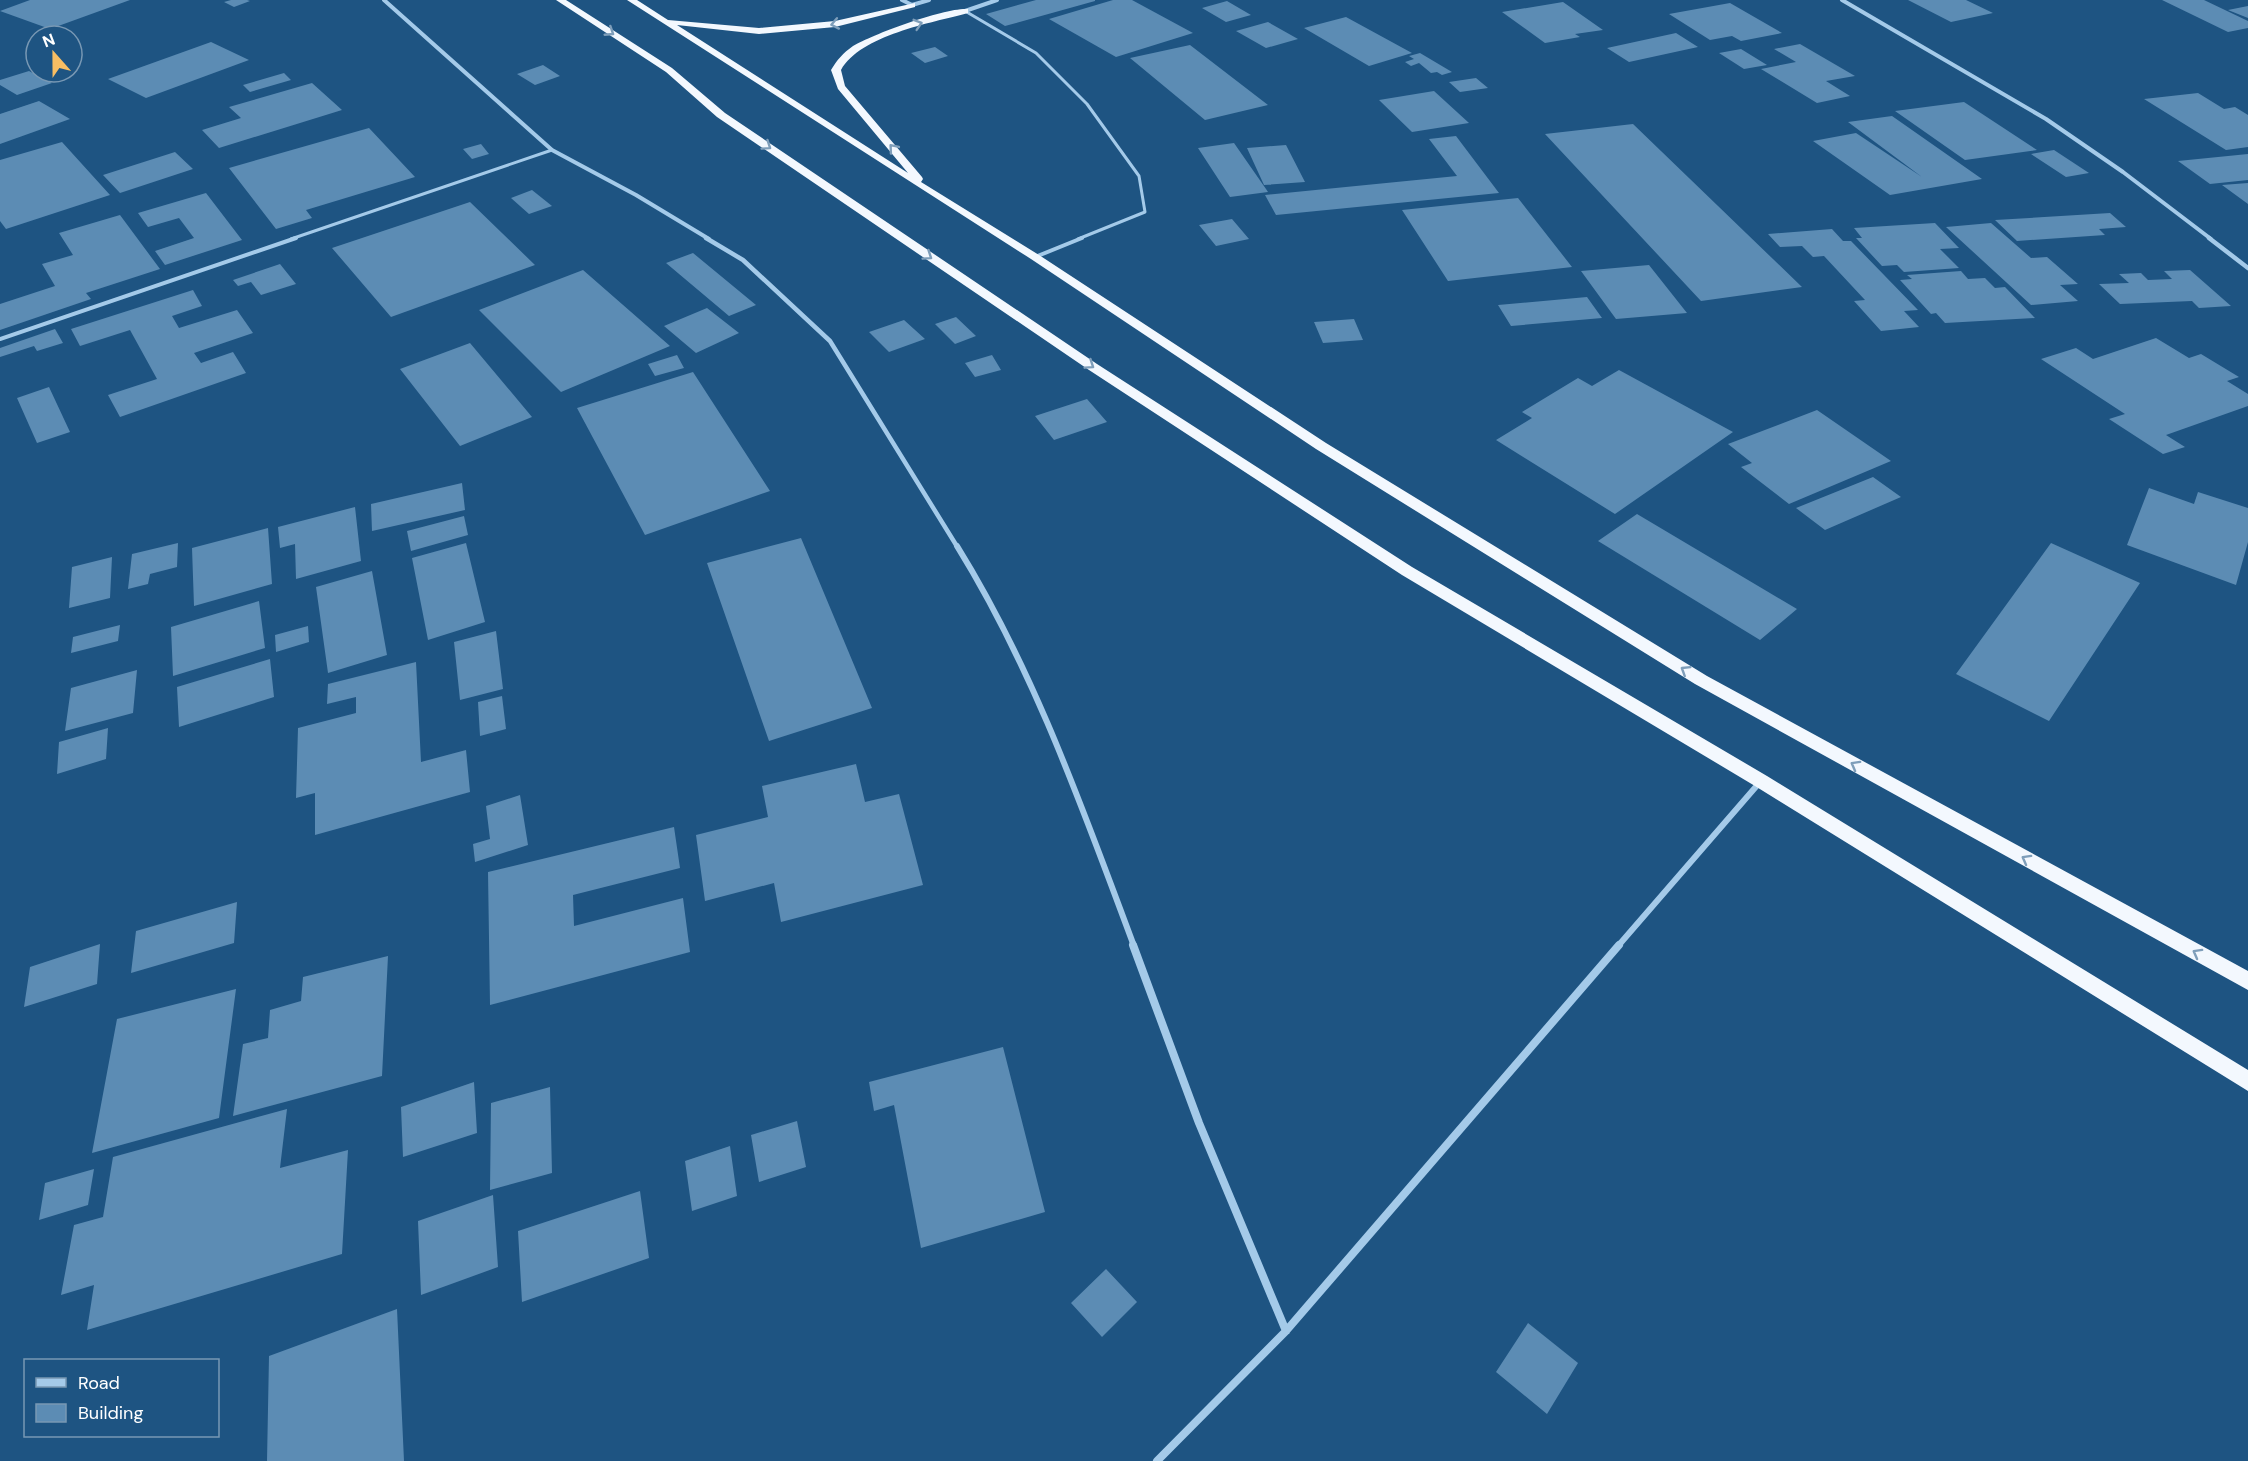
<svg xmlns="http://www.w3.org/2000/svg" width="2248" height="1461" viewBox="0 0 2248 1461" font-family="'DM Sans',sans-serif">
	<style>
		.building { fill: #5c8cb4 }
		.lines { fill: none; stroke-linecap: round; stroke-linejoin: round }
		.service-far1 { stroke: #a4cae9; stroke-width: 3 }
		.service { stroke: #a4cae9; stroke-width: 4 }
		.minor-far3 { stroke: #a4cae9; stroke-width: 4 }
		.minor-far2 { stroke: #a4cae9; stroke-width: 4.5 }
		.minor-far1 { stroke: #a4cae9; stroke-width: 6 }
		.minor { stroke: #a4cae9; stroke-width: 8 }
		.trunk { fill: #f3f8fe; fill-rule: evenodd }
		.oneway { stroke: #7e9eba }
	</style>
	<rect width="100%" height="100%" fill="#1e5482"/>
	<path class="building" d="M 30,0 L 130,0 L 50,29 L 0,11 Z
		M 231,0 L 247,0 L 250,1 L 234,7 L 224,2 Z
		M 1036,0 L 1095,0 L 1095,1 L 1005,26 L 986,14 Z
		M 1113,0 L 1132,0 L 1193,33 L 1116,57 L 1049,19 Z
		M 1908,0 L 1966,0 L 1993,13 L 1951,22 Z
		M 2162,0 L 2204,0 L 2248,21 L 2248,28 L 2228,32 Z
		M 1227,1 L 1251,15 L 1226,22 L 1202,8 Z
		M 1563,2 L 1603,30 L 1575,34 L 1580,37 L 1545,43 L 1502,12 Z
		M 1730,3 L 1782,33 L 1741,41 L 1732,36 L 1710,40 L 1669,14 Z
		M 2248,6 L 2248,18 L 2228,10 Z
		M 1346,17 L 1412,53 L 1369,66 L 1304,28 Z
		M 1268,22 L 1298,39 L 1266,48 L 1236,31 Z
		M 1676,33 L 1698,47 L 1629,62 L 1607,48 Z
		M 211,42 L 249,60 L 146,98 L 108,79 Z
		M 1800,44 L 1855,76 L 1826,81 L 1850,96 L 1817,103 L 1761,69 L 1796,62 L 1774,49 Z
		M 1190,45 L 1268,105 L 1205,120 L 1130,58 Z
		M 935,47 L 948,56 L 925,63 L 911,53 Z
		M 1741,49 L 1767,65 L 1744,69 L 1719,53 Z
		M 1420,53 L 1452,72 L 1442,75 L 1437,72 L 1431,73 L 1419,63 L 1411,66 L 1405,62 L 1414,59 L 1409,56 Z
		M 543,65 L 560,76 L 535,85 L 517,74 Z
		M 29,71 L 52,83 L 17,95 L 0,85 L 0,80 Z
		M 284,73 L 291,80 L 250,92 L 243,85 Z
		M 1476,78 L 1488,88 L 1460,92 L 1449,82 Z
		M 312,83 L 342,110 L 219,148 L 202,130 L 241,118 L 229,107 Z
		M 1434,91 L 1469,123 L 1412,132 L 1379,100 Z
		M 2198,93 L 2224,109 L 2235,107 L 2248,115 L 2248,147 L 2226,150 L 2144,99 Z
		M 39,101 L 70,119 L 0,144 L 0,114 Z
		M 1964,102 L 2037,150 L 1965,160 L 1895,111 Z
		M 1892,116 L 1982,179 L 1890,195 L 1813,141 L 1856,133 L 1922,177 L 1848,122 Z
		M 1633,124 L 1802,287 L 1701,301 L 1545,134 Z
		M 369,128 L 415,177 L 306,210 L 312,218 L 276,229 L 229,168 Z
		M 1456,136 L 1499,193 L 1276,215 L 1265,195 L 1457,176 L 1429,139 Z
		M 62,142 L 110,195 L 6,229 L 0,221 L 0,160 Z
		M 1234,143 L 1266,189 L 1268,192 L 1230,197 L 1198,148 Z
		M 481,144 L 489,154 L 472,159 L 463,149 Z
		M 1286,145 L 1305,182 L 1264,185 L 1247,148 Z
		M 2054,150 L 2089,173 L 2066,177 L 2031,154 Z
		M 175,152 L 193,169 L 120,193 L 103,175 Z
		M 2248,154 L 2248,180 L 2210,184 L 2178,161 Z
		M 2248,183 L 2248,204 L 2222,185 Z
		M 532,190 L 552,206 L 529,214 L 511,198 Z
		M 206,193 L 242,240 L 165,265 L 155,251 L 194,238 L 179,218 L 148,227 L 138,213 Z
		M 1518,198 L 1572,267 L 1448,281 L 1402,210 Z
		M 470,202 L 535,265 L 391,317 L 332,248 Z
		M 2110,213 L 2126,227 L 2099,229 L 2105,235 L 2017,241 L 1995,220 Z
		M 120,215 L 160,269 L 86,293 L 91,299 L 0,330 L 0,304 L 55,286 L 42,264 L 73,255 L 59,233 Z
		M 1232,219 L 1249,239 L 1216,246 L 1199,225 Z
		M 1935,223 L 1959,248 L 1940,249 L 1959,268 L 1904,272 L 1897,265 L 1882,266 L 1856,238 L 1862,238 L 1854,228 Z
		M 1991,223 L 2031,258 L 2047,257 L 2078,284 L 2060,285 L 2078,301 L 2031,305 L 1946,227 Z
		M 1832,229 L 1843,241 L 1851,241 L 1918,310 L 1904,311 L 1919,327 L 1881,331 L 1854,301 L 1865,300 L 1824,256 L 1813,257 L 1802,246 L 1780,247 L 1768,234 Z
		M 693,253 L 756,305 L 729,316 L 666,263 Z
		M 280,264 L 296,284 L 261,295 L 251,282 L 238,286 L 233,280 Z
		M 1649,265 L 1687,313 L 1616,319 L 1581,271 Z
		M 583,270 L 670,346 L 561,392 L 479,310 Z
		M 2190,270 L 2231,306 L 2199,308 L 2192,301 L 2120,304 L 2099,284 L 2129,283 L 2119,274 L 2141,273 L 2148,280 L 2172,279 L 2164,271 Z
		M 1961,271 L 1968,279 L 1985,278 L 1995,288 L 2005,287 L 2035,318 L 1945,323 L 1936,313 L 1931,314 L 1900,280 L 1912,279 L 1907,275 Z
		M 193,290 L 202,306 L 172,316 L 179,328 L 237,310 L 253,333 L 194,353 L 201,363 L 233,352 L 246,373 L 120,417 L 108,395 L 157,379 L 130,330 L 80,346 L 71,329 Z
		M 1587,297 L 1602,318 L 1511,326 L 1498,305 Z
		M 707,308 L 739,333 L 696,353 L 664,326 Z
		M 956,317 L 976,336 L 955,344 L 935,324 Z
		M 1354,319 L 1363,340 L 1323,343 L 1314,322 Z
		M 904,320 L 925,339 L 889,352 L 869,332 Z
		M 55,329 L 63,343 L 37,351 L 34,346 L 0,357 L 0,348 Z
		M 2156,338 L 2189,358 L 2201,354 L 2239,377 L 2227,381 L 2248,394 L 2248,406 L 2166,435 L 2185,447 L 2163,454 L 2109,419 L 2125,414 L 2041,359 L 2076,348 L 2093,359 Z
		M 470,343 L 532,417 L 460,446 L 400,369 Z
		M 677,355 L 684,368 L 655,376 L 648,364 Z
		M 992,355 L 1001,370 L 975,377 L 965,363 Z
		M 1619,370 L 1733,432 L 1615,514 L 1496,440 L 1532,418 L 1522,412 L 1578,378 L 1592,386 Z
		M 693,372 L 770,491 L 645,535 L 577,408 Z
		M 49,387 L 70,432 L 37,443 L 17,398 Z
		M 1087,399 L 1107,422 L 1054,440 L 1035,416 Z
		M 1817,410 L 1891,461 L 1789,504 L 1741,467 L 1752,463 L 1728,444 Z
		M 1873,477 L 1901,497 L 1825,530 L 1796,508 Z
		M 462,483 L 465,510 L 372,531 L 371,504 Z
		M 2149,488 L 2194,504 L 2198,492 L 2248,508 L 2248,542 L 2236,585 L 2127,545 Z
		M 355,507 L 361,561 L 296,579 L 295,544 L 280,548 L 278,527 Z
		M 1637,514 L 1797,609 L 1760,640 L 1598,541 Z
		M 464,516 L 468,535 L 411,551 L 407,531 Z
		M 268,528 L 272,584 L 194,606 L 192,548 Z
		M 801,538 L 872,708 L 769,741 L 707,563 Z
		M 178,543 L 177,567 L 150,574 L 148,584 L 128,589 L 132,554 Z
		M 466,543 L 485,622 L 428,640 L 412,558 Z
		M 2051,543 L 2140,583 L 2049,721 L 1956,674 Z
		M 112,557 L 110,598 L 69,608 L 72,567 Z
		M 372,571 L 387,655 L 328,673 L 316,587 Z
		M 259,601 L 265,648 L 173,676 L 171,627 Z
		M 120,625 L 118,641 L 71,653 L 73,637 Z
		M 308,626 L 309,642 L 276,652 L 275,635 Z
		M 496,631 L 503,689 L 460,700 L 454,642 Z
		M 270,659 L 274,697 L 179,727 L 177,687 Z
		M 416,662 L 421,762 L 466,750 L 470,792 L 315,835 L 315,793 L 296,798 L 298,728 L 356,713 L 356,697 L 327,704 L 328,684 Z
		M 137,670 L 133,713 L 65,731 L 71,688 Z
		M 502,696 L 506,729 L 480,736 L 478,702 Z
		M 108,728 L 106,759 L 57,774 L 59,742 Z
		M 856,764 L 865,802 L 899,794 L 923,885 L 781,922 L 774,883 L 705,901 L 696,835 L 768,817 L 762,786 Z
		M 520,795 L 528,845 L 475,862 L 473,844 L 490,839 L 486,806 Z
		M 674,827 L 680,868 L 573,895 L 574,926 L 683,898 L 690,952 L 490,1005 L 488,872 Z
		M 237,902 L 234,943 L 131,973 L 136,931 Z
		M 100,944 L 97,984 L 24,1007 L 30,967 Z
		M 388,956 L 382,1076 L 233,1116 L 243,1044 L 268,1038 L 270,1010 L 301,1001 L 303,977 Z
		M 236,989 L 219,1118 L 92,1153 L 117,1019 Z
		M 1003,1047 L 1045,1212 L 921,1248 L 894,1105 L 874,1111 L 869,1082 Z
		M 474,1082 L 477,1133 L 403,1157 L 401,1107 Z
		M 550,1087 L 552,1173 L 490,1190 L 491,1103 Z
		M 287,1109 L 280,1168 L 348,1150 L 342,1254 L 87,1330 L 94,1285 L 61,1295 L 74,1225 L 103,1217 L 113,1157 Z
		M 797,1121 L 806,1167 L 759,1182 L 751,1135 Z
		M 730,1146 L 737,1196 L 692,1211 L 685,1161 Z
		M 94,1169 L 88,1205 L 39,1220 L 45,1183 Z
		M 640,1191 L 649,1258 L 522,1302 L 518,1231 Z
		M 493,1195 L 498,1267 L 421,1295 L 418,1221 Z
		M 1106,1269 L 1137,1302 L 1102,1337 L 1071,1303 Z
		M 397,1309 L 404,1461 L 267,1461 L 269,1356 Z
		M 1528,1323 L 1578,1363 L 1547,1414 L 1496,1372 Z"/>
	<g class="lines">
		<path class="service-far1" d="M 965,11 L 1036,53 L 1087,104 L 1139,176 L 1145,212 L 1078,239
			M 291,239 L 552,150"/>
		<path class="service" d="M 1035,257 L 1082,238
			M 0,339 L 296,238"/>
		<path class="minor-far3" d="M 384,0 L 552,150 L 636,195 L 709,239
			M 902,0 L 912,5 L 929,0
			M 1842,0 L 2046,119 L 2123,172 L 2211,239
			M 965,11 L 997,0"/>
		<path class="minor-far2" d="M 706,238 L 743,260 L 830,341 L 958,548
			M 2209,238 L 2248,268"/>
		<path class="minor-far1" d="M 957,546 C 1034,670 1083,810 1134,946
			M 1618,946 L 1760,782"/>
		<path class="minor" d="M 1133,945 L 1199,1123 L 1286,1331
			M 1157,1461 L 1286,1331 L 1619,945"/>
		<path class="trunk" d="M 556,0 L 566,0 L 672,68 L 725,113 L 1097,364 L 1412,567 L 1767,776 L 2248,1070 L 2248,1091 L 1755,786 L 1402,575 L 1089,370 L 717,117 L 666,72 Z
			M 627,0 L 637,0 L 668,20 L 759,28 L 835,21 L 915,3 L 915,7 L 835,27 L 759,34 L 677,25 L 908,173 L 838,89 L 831,70 C 837,60 843,53 853,46 C 873,34 946,7 968,9 L 968,13 C 931,23 861,35 841,70 L 845,86 L 922,177 L 923,179 L 921,182 L 1039,255 L 1326,443 L 1707,676 L 2248,971 L 2248,990 L 1695,684 L 1316,449 L 1031,259 Z"/>
	</g>
	<defs><path id="oneway-chevron" d="M-2-3.5L2.5 0L-2 3.5" fill="none" stroke-width="1.6" stroke-linecap="round" stroke-linejoin="round" transform="scale(1.5)"/></defs>
	<g class="oneway">
		<use href="#oneway-chevron" transform="translate(835 24) rotate(169)"/>
		<use href="#oneway-chevron" transform="translate(918 24) rotate(-17)"/>
		<use href="#oneway-chevron" transform="translate(610 32) rotate(33)"/>
		<use href="#oneway-chevron" transform="translate(767 146) rotate(34)"/>
		<use href="#oneway-chevron" transform="translate(893 148) rotate(-130)"/>
		<use href="#oneway-chevron" transform="translate(928 256) rotate(34)"/>
		<use href="#oneway-chevron" transform="translate(1090 365) rotate(34)"/>
		<use href="#oneway-chevron" transform="translate(1685 670) rotate(-148)"/>
		<use href="#oneway-chevron" transform="translate(1855 765) rotate(-151)"/>
		<use href="#oneway-chevron" transform="translate(2026 859) rotate(-151)"/>
		<use href="#oneway-chevron" transform="translate(2197 953) rotate(-151)"/>
	</g>
	<rect x="24" y="1359" width="195" height="78" fill="#1e5482" stroke="#7898b4" stroke-width="1.5"/>
	<rect x="36" y="1378" width="30" height="9" fill="#a4cae9" stroke="#7898b4" stroke-width="1.5"/>
	<text x="78" y="1389" font-size="18" fill="#ffffff">Road</text>
	<rect x="36" y="1404" width="30" height="18" fill="#5c8cb4" stroke="#7898b4" stroke-width="1.5"/>
	<text x="78" y="1419" font-size="18" fill="#ffffff">Building</text>
	<g transform="translate(54 54) rotate(339)"><circle r="28" fill="#1e5482" stroke="#7898b4" stroke-width="1.5"/>
	<path d="M0-4.5L10 22L0 15L-10 22Z" fill="#f8be63"/>
	<text y="-9" font-size="16" font-weight="bold" text-anchor="middle" fill="#ffffff">N</text>
	</g>
</svg>
